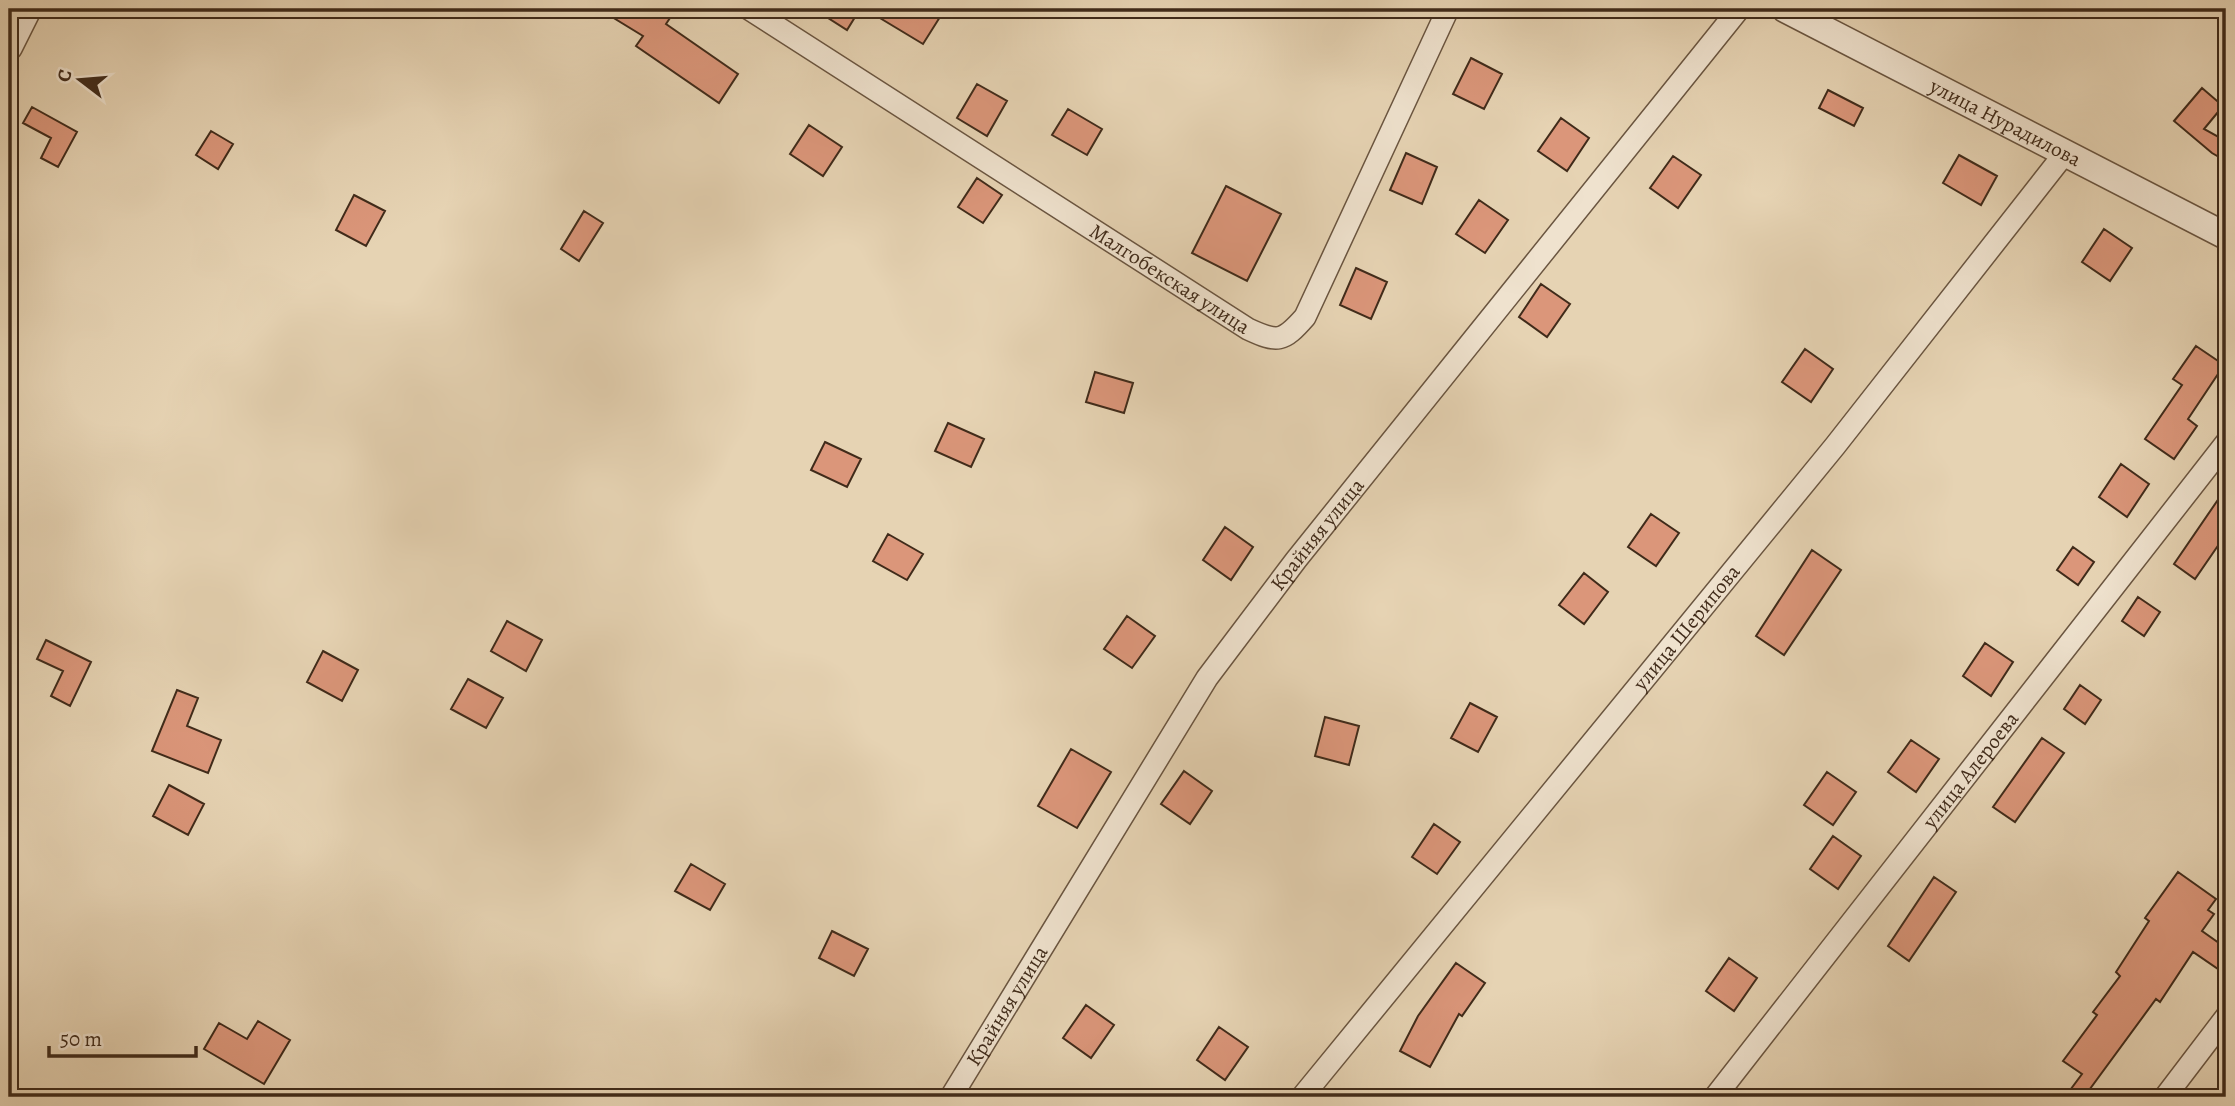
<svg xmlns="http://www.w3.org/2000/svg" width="2235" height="1106" viewBox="0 0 2235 1106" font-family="Alegreya,serif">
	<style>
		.building { fill: #db967a; stroke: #402b1a; stroke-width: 2 }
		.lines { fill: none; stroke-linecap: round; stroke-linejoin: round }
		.minor-casing { stroke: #6a5540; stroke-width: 24 }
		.tertiary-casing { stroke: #6a5540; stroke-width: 29 }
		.minor { stroke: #efe2ce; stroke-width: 21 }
		.tertiary { stroke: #efe2ce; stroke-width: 26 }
		.labels { text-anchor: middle; stroke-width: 5; stroke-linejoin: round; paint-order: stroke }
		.street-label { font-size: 21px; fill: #402b1a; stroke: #efe2ce }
	</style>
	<rect width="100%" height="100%" fill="#e6d3b3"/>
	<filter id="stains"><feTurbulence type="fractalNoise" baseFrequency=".00286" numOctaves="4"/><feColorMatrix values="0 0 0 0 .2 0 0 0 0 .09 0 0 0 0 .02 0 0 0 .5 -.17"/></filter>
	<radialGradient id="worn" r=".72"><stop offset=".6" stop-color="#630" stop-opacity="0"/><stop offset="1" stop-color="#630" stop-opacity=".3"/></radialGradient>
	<path class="building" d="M 599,9 L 676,9 L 666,24 L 738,74 L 719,103 L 636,46 L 643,36 Z
		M 814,9 L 860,9 L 847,30 Z
		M 865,9 L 945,9 L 923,44 Z
		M 1471,58 L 1502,74 L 1484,109 L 1453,94 Z
		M 977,84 L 1007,101 L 987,136 L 957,118 Z
		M 2202,88 L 2223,106 L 2204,129 L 2226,141 L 2226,161 L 2212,153 L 2174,121 Z
		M 1828,90 L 1863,108 L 1854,126 L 1819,108 Z
		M 32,107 L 77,132 L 58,167 L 41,158 L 51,138 L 23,123 Z
		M 1068,109 L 1102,129 L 1087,155 L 1052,135 Z
		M 1561,118 L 1589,138 L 1567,171 L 1538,151 Z
		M 809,125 L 842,147 L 823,176 L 790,154 Z
		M 211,131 L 233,144 L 218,169 L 196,155 Z
		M 1406,153 L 1437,167 L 1422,204 L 1390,190 Z
		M 1959,155 L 1997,176 L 1981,205 L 1943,183 Z
		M 1673,156 L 1701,175 L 1678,208 L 1650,188 Z
		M 977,178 L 1002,195 L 983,223 L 958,207 Z
		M 1226,186 L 1281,214 L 1247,281 L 1192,253 Z
		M 354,195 L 385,211 L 366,246 L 336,230 Z
		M 1479,200 L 1508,220 L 1485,253 L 1456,234 Z
		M 584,211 L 603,223 L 579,261 L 561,249 Z
		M 2104,229 L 2132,248 L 2110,281 L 2082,262 Z
		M 1356,268 L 1387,282 L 1371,319 L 1340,305 Z
		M 1541,284 L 1570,304 L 1547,337 L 1519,317 Z
		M 2196,346 L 2224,365 L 2188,419 L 2197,426 L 2174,459 L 2145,439 L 2182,385 L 2173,379 Z
		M 1805,349 L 1833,369 L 1811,402 L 1782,382 Z
		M 1095,372 L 1133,383 L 1124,413 L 1086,402 Z
		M 948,423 L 984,439 L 971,467 L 935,451 Z
		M 825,442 L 861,459 L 847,487 L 811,470 Z
		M 2121,464 L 2149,484 L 2127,517 L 2099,497 Z
		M 2226,488 L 2226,534 L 2195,579 L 2174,564 Z
		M 1651,514 L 1679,533 L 1656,566 L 1628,547 Z
		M 1225,527 L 1253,547 L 1231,580 L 1203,560 Z
		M 888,534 L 923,554 L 907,580 L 873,561 Z
		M 2073,547 L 2094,562 L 2078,585 L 2057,570 Z
		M 1812,550 L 1841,570 L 1784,655 L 1756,636 Z
		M 1584,573 L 1608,592 L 1584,624 L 1559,605 Z
		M 2138,597 L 2160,612 L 2144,636 L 2122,621 Z
		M 1127,616 L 1155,636 L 1132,668 L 1104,649 Z
		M 507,621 L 542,640 L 526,671 L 491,651 Z
		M 46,640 L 91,662 L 70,706 L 51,696 L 63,671 L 37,659 Z
		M 1985,643 L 2013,662 L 1991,696 L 1963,676 Z
		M 323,651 L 358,670 L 342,701 L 307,682 Z
		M 468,679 L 503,698 L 486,728 L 451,709 Z
		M 2080,685 L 2101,700 L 2085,724 L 2064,709 Z
		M 177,690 L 198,698 L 187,726 L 221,740 L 208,773 L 152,751 Z
		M 1470,703 L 1497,717 L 1478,752 L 1451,738 Z
		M 1325,717 L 1359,726 L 1349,765 L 1315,756 Z
		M 2042,738 L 2064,753 L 2015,822 L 1993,807 Z
		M 1911,740 L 1939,759 L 1916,792 L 1888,772 Z
		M 1071,749 L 1111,772 L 1077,828 L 1038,806 Z
		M 1184,771 L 1212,791 L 1190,824 L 1161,804 Z
		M 1827,772 L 1856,792 L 1833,825 L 1804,805 Z
		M 169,785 L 204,804 L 188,835 L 153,816 Z
		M 1434,824 L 1460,842 L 1437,874 L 1412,857 Z
		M 1833,836 L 1861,856 L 1838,889 L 1810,869 Z
		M 691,864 L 725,884 L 710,910 L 675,891 Z
		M 2178,872 L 2216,899 L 2208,910 L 2214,914 L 2202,931 L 2226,948 L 2226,963 L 2221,971 L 2193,952 L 2160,1002 L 2156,999 L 2084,1097 L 2065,1097 L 2082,1074 L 2063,1061 L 2097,1015 L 2093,1012 L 2120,976 L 2116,972 L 2149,921 L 2145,918 Z
		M 1934,877 L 1956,892 L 1909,961 L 1888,946 Z
		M 832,931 L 868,949 L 854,976 L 819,958 Z
		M 1729,958 L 1757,978 L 1734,1011 L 1706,991 Z
		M 1456,963 L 1485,983 L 1462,1016 L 1459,1014 L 1430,1067 L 1400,1051 L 1418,1016 Z
		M 1086,1005 L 1114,1025 L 1091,1058 L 1063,1038 Z
		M 258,1021 L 290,1040 L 264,1084 L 204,1049 L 219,1023 L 247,1039 Z
		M 1219,1027 L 1248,1047 L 1225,1080 L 1197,1060 Z"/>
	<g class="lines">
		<g class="minor-casing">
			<g id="minor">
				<path id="s1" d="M 749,9 L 1248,329 C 1278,343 1283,342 1305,317 L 1448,9"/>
				<path d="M 1818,26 L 1825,9"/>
				<path id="s2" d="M 951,1097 L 1207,678 L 1296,560 L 1739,9"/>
				<path id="s3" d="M 1302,1097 L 1835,446 L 2065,153"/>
				<path id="s4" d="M 1715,1097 L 2226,443"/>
				<path d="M 2165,1097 L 2226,1017"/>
			</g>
		</g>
		<g class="tertiary-casing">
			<g id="tertiary">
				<path id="s5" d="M 1785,9 L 2226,236"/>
				<path d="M 9,47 L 28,9"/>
			</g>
		</g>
		<use href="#minor" class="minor"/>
		<use href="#tertiary" class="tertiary"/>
	</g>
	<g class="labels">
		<g class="street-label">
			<text dy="7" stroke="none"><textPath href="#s5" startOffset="248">улица Нурадилова</textPath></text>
			<text dy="7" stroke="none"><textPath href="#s1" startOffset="500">Малгобекская улица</textPath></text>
			<text dy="7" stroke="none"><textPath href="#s2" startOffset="672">Крайняя улица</textPath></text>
			<text dy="7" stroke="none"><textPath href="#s3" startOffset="607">улица Шерипова</textPath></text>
			<text dy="7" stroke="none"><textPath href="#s4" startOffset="415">улица Алероева</textPath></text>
			<text dy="7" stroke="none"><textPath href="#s2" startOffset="107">Крайняя улица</textPath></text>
		</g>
	</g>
	<rect width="2235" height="1106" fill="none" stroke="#e6d3b3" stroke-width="35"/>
	<rect x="10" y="10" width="2214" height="1085" fill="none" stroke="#402b1a" stroke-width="3.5"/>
	<rect x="18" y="18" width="2200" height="1071" fill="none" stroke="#402b1a" stroke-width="2"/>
	<g transform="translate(80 80) rotate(286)" stroke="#efe2ce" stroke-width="5" paint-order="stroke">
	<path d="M0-5L12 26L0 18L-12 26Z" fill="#402b1a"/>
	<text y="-10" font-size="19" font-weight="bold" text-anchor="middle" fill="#402b1a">С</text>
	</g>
	<path d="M49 1046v10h147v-10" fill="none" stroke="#402b1a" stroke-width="3.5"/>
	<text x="60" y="1046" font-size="21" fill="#402b1a" stroke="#efe2ce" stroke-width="5" paint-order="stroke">50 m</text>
	<rect width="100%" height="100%" filter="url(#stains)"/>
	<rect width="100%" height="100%" fill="url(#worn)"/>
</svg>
